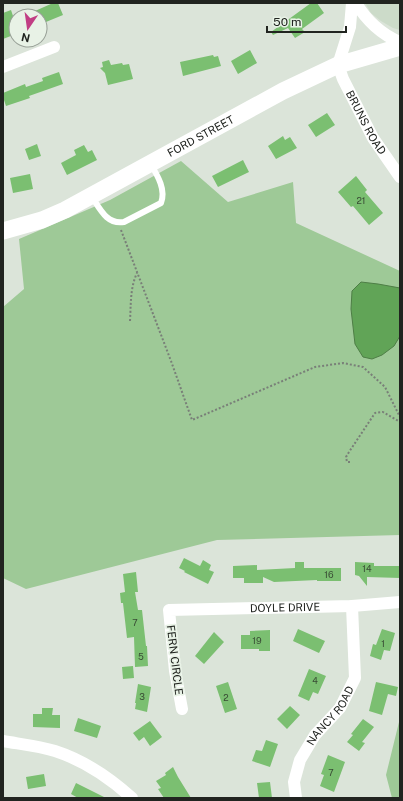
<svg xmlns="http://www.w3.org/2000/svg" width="403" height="801" viewBox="0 0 403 801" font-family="'Public Sans',sans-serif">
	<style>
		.built { fill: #ccdbc9 }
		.green { fill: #9ec997 }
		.water { fill: #61a457; stroke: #4e7e46 }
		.building { fill: #7bbf71 }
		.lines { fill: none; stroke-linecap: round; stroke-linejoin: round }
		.path { stroke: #797f78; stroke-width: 2; stroke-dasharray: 2 2; stroke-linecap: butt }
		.lane { stroke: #fff; stroke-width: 6 }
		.street { stroke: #fff; stroke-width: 12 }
		.secondary { stroke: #fff; stroke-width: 17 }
		.labels { text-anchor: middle; stroke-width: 3.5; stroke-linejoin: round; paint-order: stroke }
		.number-label { font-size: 9px; fill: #384b34 }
		.street-label { font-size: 11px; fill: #212420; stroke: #e8f2e6 }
	</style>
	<rect width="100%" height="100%" fill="#dbe4d9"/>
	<path class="built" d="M 365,3 L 400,3 L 400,30 L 393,28 L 381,21 L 371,13 Z"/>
	<path class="green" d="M 181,161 L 228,202 L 293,182 L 296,223 L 400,271 L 400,535 L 217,540 L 26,589 L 3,578 L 3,307 L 24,289 L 19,239 L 110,200 Z
		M 400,718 L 400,798 L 392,798 L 386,775 Z"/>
	<path class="water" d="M 361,282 L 378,284 L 400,288 L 400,336 L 394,346 L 382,355 L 372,359 L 363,357 L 355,344 L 351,309 L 352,291 Z"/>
	<path class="building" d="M 53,3 L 58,3 L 63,15 L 41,24 L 40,16 L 37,16 L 35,11 Z
		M 311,3 L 317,3 L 324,13 L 302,29 L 305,32 L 295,38 L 288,28 L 273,35 L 271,32 Z
		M 11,10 L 15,22 L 13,23 L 16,34 L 3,39 L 3,13 Z
		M 250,50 L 257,63 L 238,74 L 231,61 Z
		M 213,55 L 214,57 L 218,56 L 221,66 L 183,76 L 180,62 Z
		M 109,60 L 111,65 L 122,63 L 123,65 L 129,64 L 133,79 L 108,85 L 105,73 L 100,68 L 103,67 L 102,62 Z
		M 59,72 L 63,84 L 29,96 L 30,98 L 6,106 L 3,97 L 3,93 L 25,84 L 26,87 L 43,81 L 42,78 Z
		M 327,113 L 335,125 L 316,137 L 308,125 Z
		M 283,136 L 285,140 L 290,137 L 297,148 L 276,159 L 268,146 Z
		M 37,144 L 41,156 L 29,160 L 25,149 Z
		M 84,145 L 88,152 L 92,150 L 97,160 L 67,175 L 61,163 L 76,155 L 74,150 Z
		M 243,160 L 249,172 L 218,187 L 212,176 Z
		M 30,174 L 33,189 L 13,193 L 10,178 Z
		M 356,176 L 367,190 L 365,192 L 383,213 L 369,225 L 353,206 L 351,207 L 338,192 Z
		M 184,558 L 200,566 L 203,560 L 211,565 L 209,570 L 214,572 L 208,584 L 184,572 L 185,571 L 179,568 Z
		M 295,562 L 304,562 L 304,568 L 341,568 L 341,581 L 317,581 L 317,580 L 274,582 L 263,577 L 263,583 L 244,583 L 244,578 L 233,578 L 233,566 L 257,565 L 257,570 L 295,568 Z
		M 355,562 L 374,563 L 374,566 L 400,566 L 400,578 L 367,577 L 367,586 L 359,576 L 355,575 Z
		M 136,572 L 138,592 L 135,592 L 138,610 L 142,610 L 146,646 L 147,646 L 148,666 L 135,667 L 134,637 L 127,638 L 123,603 L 121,603 L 120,593 L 125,592 L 123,574 Z
		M 298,629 L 325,641 L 319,653 L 293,641 Z
		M 382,629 L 395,633 L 390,651 L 384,650 L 381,660 L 370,656 L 373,644 L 376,645 Z
		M 270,630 L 270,651 L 259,651 L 259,649 L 241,649 L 241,635 L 250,635 L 250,631 Z
		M 214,632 L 224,642 L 204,664 L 195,656 Z
		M 133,666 L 134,678 L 123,679 L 122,667 Z
		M 309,669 L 326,676 L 318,694 L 313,692 L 309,701 L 298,696 Z
		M 228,682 L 237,709 L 225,713 L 216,686 Z
		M 376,682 L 398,687 L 396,696 L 388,694 L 382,715 L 369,711 Z
		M 138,684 L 151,687 L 147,712 L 135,709 L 136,703 L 135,703 Z
		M 290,706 L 300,715 L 287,729 L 277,719 Z
		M 42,708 L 53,708 L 52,715 L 60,715 L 60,728 L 33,727 L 33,714 L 42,714 Z
		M 78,718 L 101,726 L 97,738 L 74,731 Z
		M 363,719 L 374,727 L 362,742 L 365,743 L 359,751 L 347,742 L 353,735 L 351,734 Z
		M 150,721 L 162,737 L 150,746 L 144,737 L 139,741 L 133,733 Z
		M 266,740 L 278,744 L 270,767 L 252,761 L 256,750 L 262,751 Z
		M 328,755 L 345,762 L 334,792 L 320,786 L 324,775 L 321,774 Z
		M 173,767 L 178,777 L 191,798 L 164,798 L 158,789 L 161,788 L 156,781 L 166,775 L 165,773 Z
		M 44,774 L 46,786 L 28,789 L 26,777 Z
		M 270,782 L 272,798 L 259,798 L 257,783 Z
		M 76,783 L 106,798 L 78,798 L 71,794 Z"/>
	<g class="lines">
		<path class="path" d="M 121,230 L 171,361 L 192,420 L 315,367 L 343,363 L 363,367 L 385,387 L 400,417
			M 130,321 C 131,304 130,288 137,273
			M 350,462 L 347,462 L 346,457 L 349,452 L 375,413 L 383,412 L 400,422"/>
		<path class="lane" d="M 92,197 C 100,209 107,225 124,222 L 161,203 C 166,190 158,176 151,165"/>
		<g class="street">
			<path id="s1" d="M 352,3 L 350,27 L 338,65 L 343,79 L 373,138 L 400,177"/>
			<path d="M 356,3 C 366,20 382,35 400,42"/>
			<path d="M 3,67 L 54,47"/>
			<path id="s2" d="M 182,709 L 175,671 L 169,610 L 352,606 L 400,602"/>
			<path d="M 3,741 C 20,744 39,746 55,751 C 83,760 111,779 132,798"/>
			<path id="s3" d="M 296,798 L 294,782 L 300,760 L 315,735 L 340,708 L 355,678 L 352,606"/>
		</g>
		<path class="secondary" id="s4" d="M 3,231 L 42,220 L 65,210 L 283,91 L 338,65 L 400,47"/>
	</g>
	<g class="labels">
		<g class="number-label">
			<text x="361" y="204">21</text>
			<text x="367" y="572">14</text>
			<text x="329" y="578">16</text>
			<text x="135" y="626">7</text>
			<text x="257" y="644">19</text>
			<text x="383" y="647">1</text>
			<text x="141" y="660">5</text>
			<text x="315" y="684">4</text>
			<text x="142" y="700">3</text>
			<text x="226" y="701">2</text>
			<text x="331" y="776">7</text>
		</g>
		<g class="street-label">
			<text dy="4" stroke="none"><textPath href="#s1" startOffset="128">BRUNS ROAD</textPath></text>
			<text dy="4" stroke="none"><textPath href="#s4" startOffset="220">FORD STREET</textPath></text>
			<text dy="4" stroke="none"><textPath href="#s2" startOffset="216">DOYLE DRIVE</textPath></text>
			<text transform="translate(175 660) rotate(83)" y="4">FERN CIRCLE</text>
			<text dy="4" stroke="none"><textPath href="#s3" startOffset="93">NANCY ROAD</textPath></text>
		</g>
	</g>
	<rect width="403" height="801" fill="none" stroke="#212420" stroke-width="8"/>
	<g transform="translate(28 28) rotate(193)"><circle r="19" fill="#e8f2e6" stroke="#98a097"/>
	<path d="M0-3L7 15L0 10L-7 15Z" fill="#c13e84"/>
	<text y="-6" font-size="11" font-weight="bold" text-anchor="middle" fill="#212420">N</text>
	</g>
	<path d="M267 26v6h79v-6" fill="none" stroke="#212420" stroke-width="2"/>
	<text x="273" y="26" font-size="12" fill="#212420" stroke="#e8f2e6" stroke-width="3" paint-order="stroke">50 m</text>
</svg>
